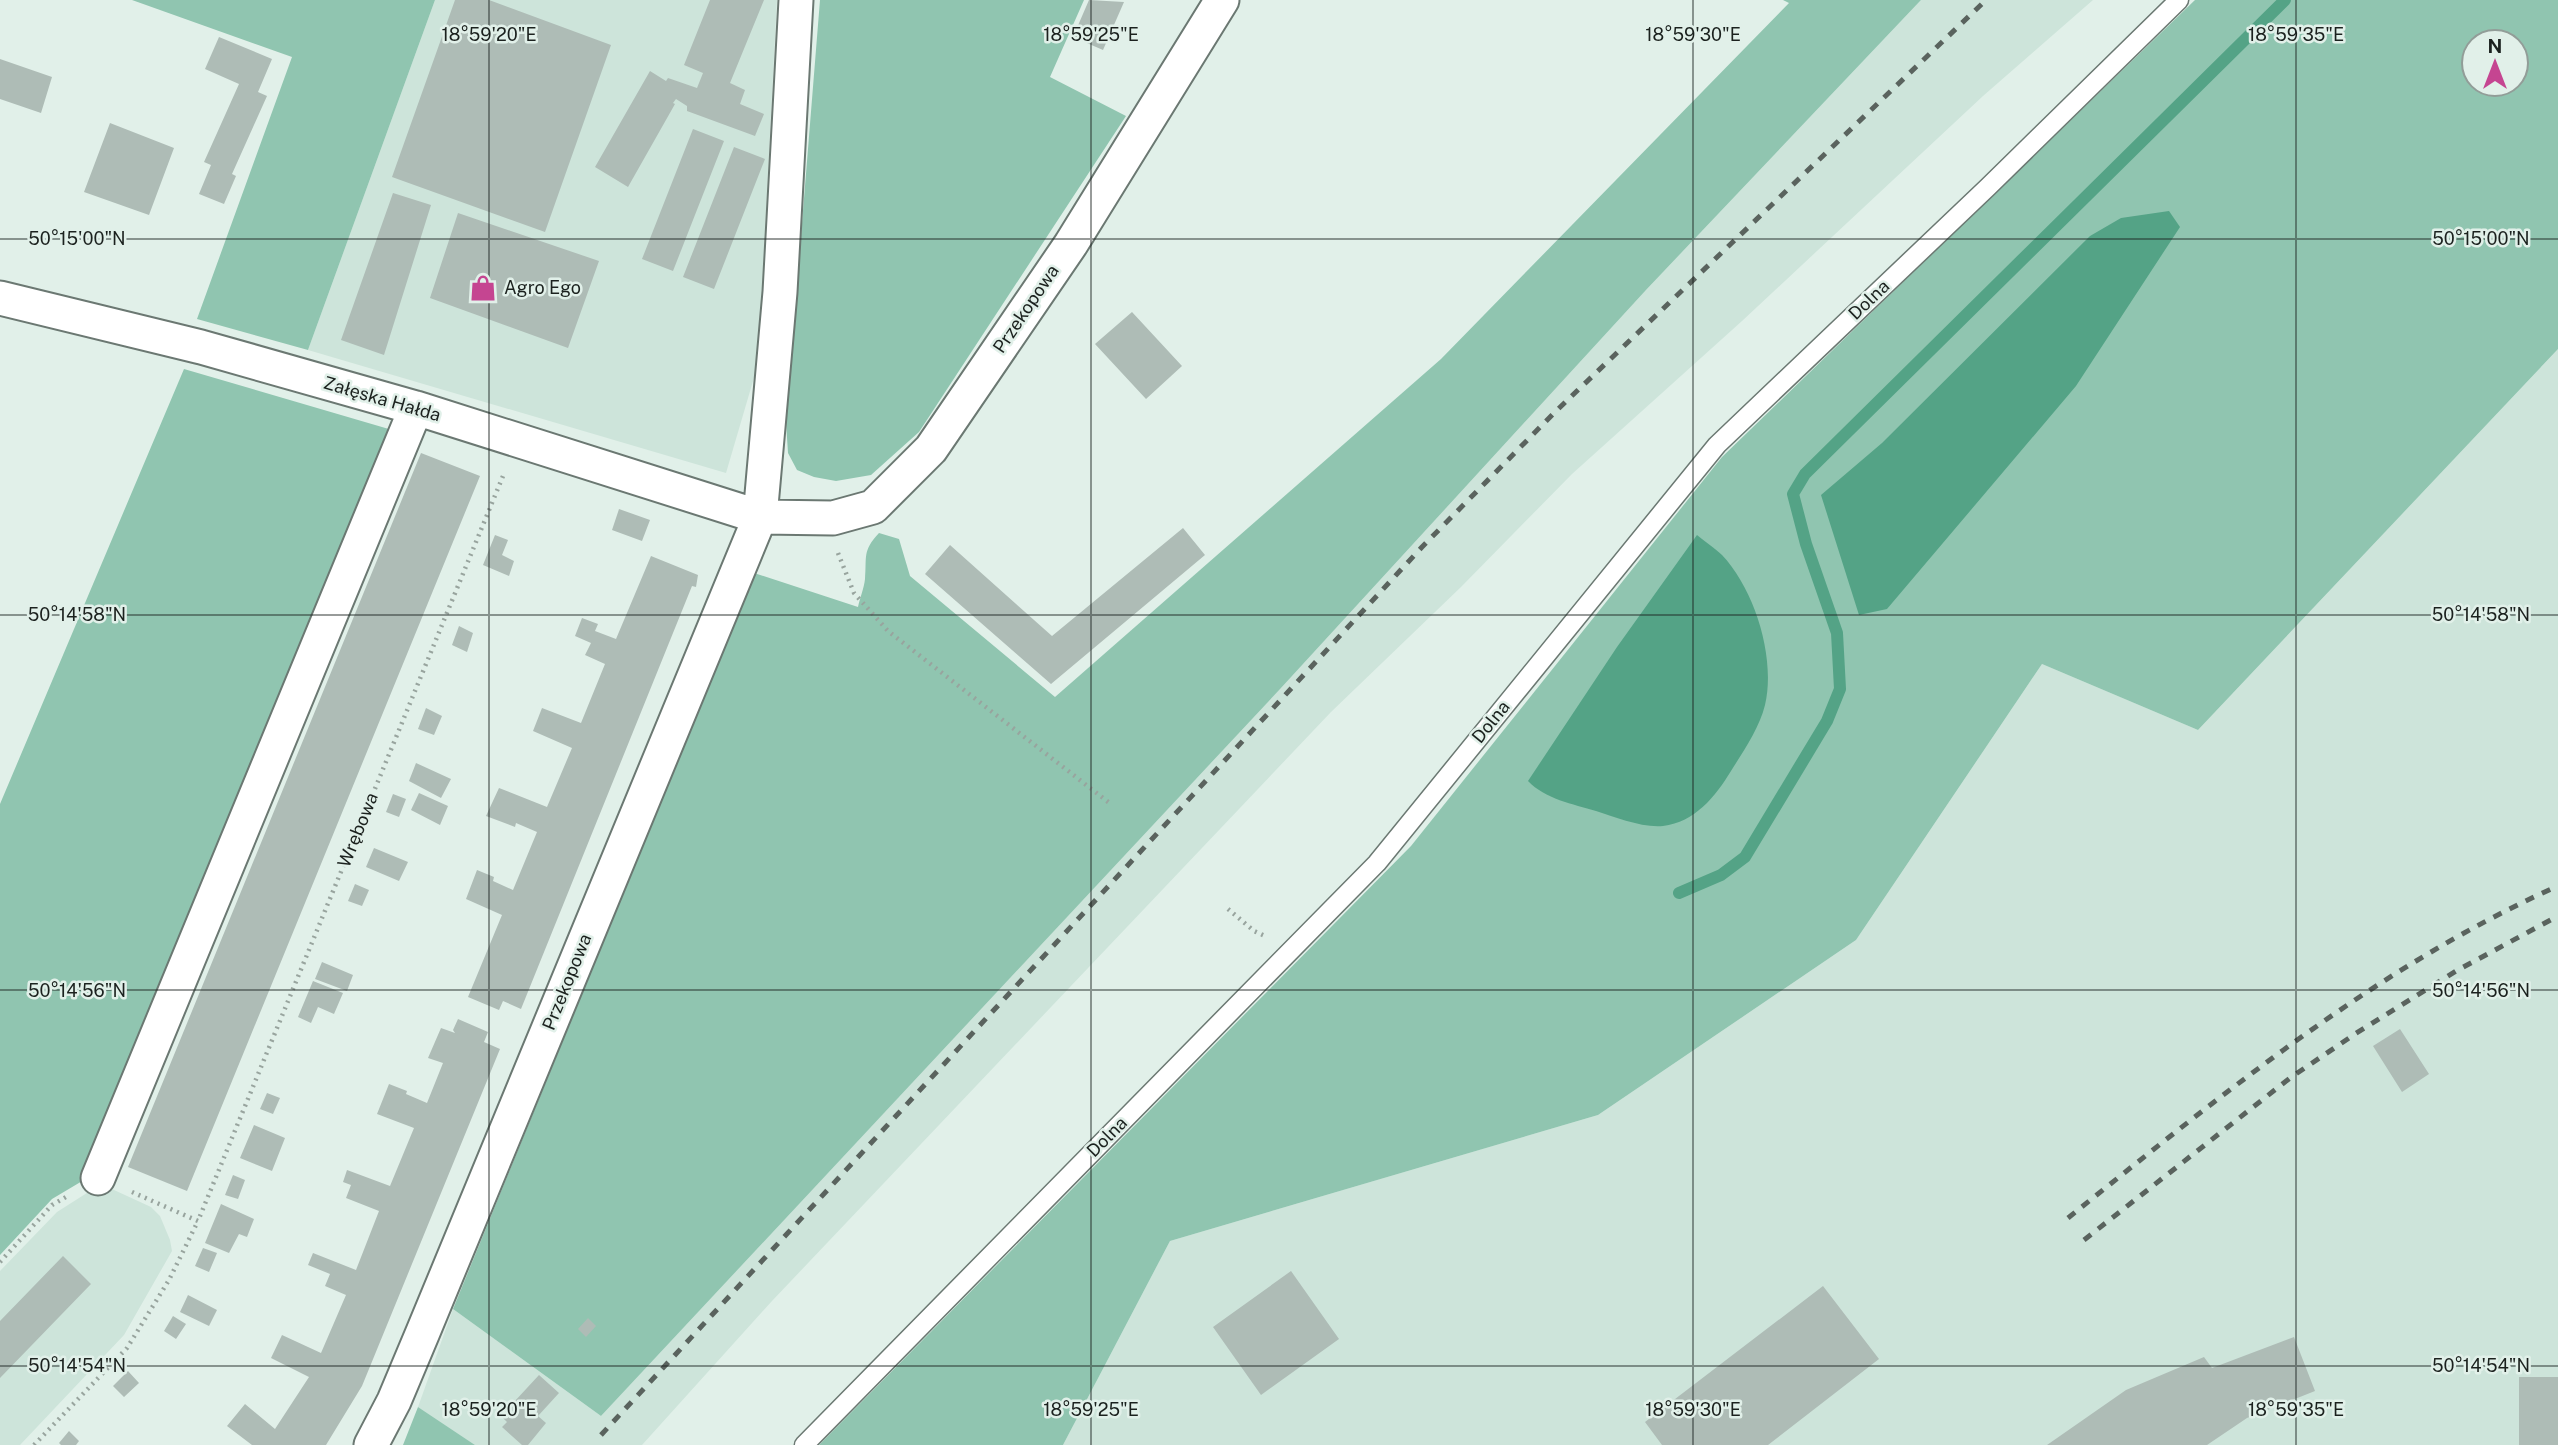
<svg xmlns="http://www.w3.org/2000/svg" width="2558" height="1445" viewBox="0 0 2558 1445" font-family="'Public Sans',sans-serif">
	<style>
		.built { fill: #cde4da }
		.green { fill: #90c5b0; fill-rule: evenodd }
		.water { fill: #54a386 }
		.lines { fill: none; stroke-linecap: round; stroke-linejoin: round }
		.stream { stroke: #54a386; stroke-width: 12 }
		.building { fill: #aebcb6 }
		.service-casing { stroke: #6b7872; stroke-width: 21 }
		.minor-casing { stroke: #6b7872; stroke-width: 37 }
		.path { stroke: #98a49e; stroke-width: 4.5; stroke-dasharray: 2 5; stroke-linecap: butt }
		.service { stroke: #fff; stroke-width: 18 }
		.minor { stroke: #fff; stroke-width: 33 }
		.rail { stroke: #5a635e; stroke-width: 5; stroke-dasharray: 9 9; stroke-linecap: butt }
		.ticks { fill: none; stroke: #1b211e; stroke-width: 2; stroke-opacity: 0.45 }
		.labels { text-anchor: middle; stroke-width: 5; stroke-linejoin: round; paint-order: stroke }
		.poi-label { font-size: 18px; fill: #1b211e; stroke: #e1f0e9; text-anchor: start }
		.street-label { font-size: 18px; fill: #1b211e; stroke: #e1f0e9 }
		.ticks-label { font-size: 18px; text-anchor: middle; fill: #1b211e; stroke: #e1f0e9; stroke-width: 5; stroke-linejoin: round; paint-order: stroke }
	</style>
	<rect width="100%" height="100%" fill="#e1f0e9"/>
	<path class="built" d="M 435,0 L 777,0 L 758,364 L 726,473 L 308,350 Z
		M 1921,0 L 2093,0 L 1983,96 L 1742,321 L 1572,474 L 1461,587 L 1331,712 L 772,1301 L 642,1445 L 475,1445 L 418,1407 L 453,1309 L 601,1416 L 1281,688 L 1646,290 Z
		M 2558,349 L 2558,1445 L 1063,1445 L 1170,1241 L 1598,1115 L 1856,940 L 2042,664 L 2198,730 Z
		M 101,1184 L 151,1207 L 160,1216 L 170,1240 L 172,1251 L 124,1335 L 20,1445 L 0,1445 L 0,1271 L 57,1212 Z"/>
	<path class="green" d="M 132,0 L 435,0 L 308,350 L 197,319 L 292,57 Z
		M 820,0 L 1084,0 L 1050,77 L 1126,116 L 919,432 L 871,475 L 836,481 L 814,477 L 797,470 L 788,453 L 786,422 Z
		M 1783,0 L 1921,0 L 1646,290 L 1281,688 L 601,1416 L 453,1309 L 754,573 L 858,607 C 860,598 864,588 865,579 C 867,557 862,551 879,533 L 899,539 L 910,576 L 1055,697 L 1441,359 L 1789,3 Z
		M 2195,0 L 2558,0 L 2558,349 L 2198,730 L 2042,664 L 1856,940 L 1598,1115 L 1170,1241 L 1063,1445 L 819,1445 L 1411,846 L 1722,457 ZM 2474,42 L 2516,42 L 2516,84 L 2474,84 Z
		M 184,369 L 399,432 L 94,1174 L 52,1199 L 0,1255 L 0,804 Z
		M 418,1407 L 475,1445 L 403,1445 Z"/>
	<path class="water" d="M 2169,211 L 2180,227 L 2076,386 L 1887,609 L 1859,615 L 1821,495 L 1882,443 L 2090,236 L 2121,218 Z
		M 1697,535 C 1705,542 1715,548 1722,555 C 1755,590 1776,658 1765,705 C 1759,729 1744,750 1731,771 C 1715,797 1695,822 1663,826 C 1642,828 1615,817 1596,811 C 1573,804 1545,799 1528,781 L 1617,647 Z"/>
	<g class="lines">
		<path class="stream" d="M 1679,893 L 1721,875 L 1745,857 L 1827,721 L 1840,689 L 1837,633 L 1806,544 L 1793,494 L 1805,474 L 2285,0"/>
	</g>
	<path class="building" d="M 455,0 L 489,0 L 611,45 L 545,232 L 392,177 Z
		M 710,0 L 764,0 L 730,83 L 745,90 L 740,104 L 764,114 L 755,136 L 687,111 L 687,106 L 676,99 L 673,103 L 675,104 L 628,187 L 595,167 L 650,71 L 666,81 L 668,78 L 697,88 L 703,73 L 684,65 Z
		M 1089,0 L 1124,2 L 1103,50 L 1073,37 Z
		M 219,37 L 272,59 L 258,92 L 267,96 L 232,174 L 236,176 L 224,204 L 199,194 L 211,165 L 204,162 L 239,84 L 205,69 Z
		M 0,59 L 52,77 L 41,113 L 0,99 Z
		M 110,123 L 174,148 L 149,215 L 84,192 Z
		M 693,129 L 724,141 L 673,271 L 642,259 Z
		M 734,147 L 765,159 L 714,289 L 683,277 Z
		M 393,193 L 431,205 L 384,355 L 341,340 Z
		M 458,213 L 599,261 L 568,348 L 430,298 Z
		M 1132,312 L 1182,366 L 1146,399 L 1095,344 Z
		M 421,453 L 480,476 L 187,1191 L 128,1167 Z
		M 619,509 L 650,520 L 642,541 L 612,530 Z
		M 1183,528 L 1205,555 L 1051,684 L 925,574 L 950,545 L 1052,636 Z
		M 495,535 L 508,540 L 502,555 L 514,561 L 509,576 L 483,565 Z
		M 651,556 L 698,575 L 696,587 L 692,586 L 521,1009 L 503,1001 L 499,1010 L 468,997 L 502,915 L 466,899 L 477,870 L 494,877 L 493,881 L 513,890 L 537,832 L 516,823 L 515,827 L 486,816 L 499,788 L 547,807 L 572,748 L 533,731 L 542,708 L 581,723 L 605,664 L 585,655 L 591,643 L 575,636 L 582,618 L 598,624 L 595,631 L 616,639 Z
		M 459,626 L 473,633 L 467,652 L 452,645 Z
		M 426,708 L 442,716 L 434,735 L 418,729 Z
		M 416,763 L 451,779 L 441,798 L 409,781 Z
		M 419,793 L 448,806 L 440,825 L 411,810 Z
		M 393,794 L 406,799 L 399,817 L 386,812 Z
		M 374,848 L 408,862 L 399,881 L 366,867 Z
		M 355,884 L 369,890 L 362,906 L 348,901 Z
		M 322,962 L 353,975 L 347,991 L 315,979 Z
		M 313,981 L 343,993 L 334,1014 L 318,1007 L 311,1023 L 298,1017 Z
		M 458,1019 L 488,1032 L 484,1042 L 500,1049 L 362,1386 L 326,1445 L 252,1445 L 227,1426 L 245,1404 L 275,1429 L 309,1377 L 271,1358 L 282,1335 L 321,1353 L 346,1295 L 325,1286 L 330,1274 L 308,1265 L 313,1253 L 356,1270 L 379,1211 L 346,1198 L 351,1185 L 343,1182 L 347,1170 L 390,1186 L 414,1128 L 377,1114 L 389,1084 L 407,1091 L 406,1094 L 427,1103 L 443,1063 L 428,1058 L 441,1028 L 455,1033 L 453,1030 Z
		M 2400,1029 L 2429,1074 L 2402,1092 L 2373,1046 Z
		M 267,1093 L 280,1098 L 273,1114 L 260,1109 Z
		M 254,1125 L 285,1138 L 272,1171 L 240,1158 Z
		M 233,1175 L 245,1180 L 238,1199 L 225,1195 Z
		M 221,1204 L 254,1219 L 247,1237 L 239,1234 L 229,1253 L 205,1243 Z
		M 203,1248 L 217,1253 L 209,1272 L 195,1266 Z
		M 63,1256 L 91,1284 L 0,1378 L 0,1321 Z
		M 1291,1271 L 1339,1339 L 1261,1395 L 1213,1327 Z
		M 1823,1286 L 1879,1359 L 1768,1445 L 1662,1445 L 1645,1422 Z
		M 188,1295 L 217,1310 L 209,1326 L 180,1312 Z
		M 173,1316 L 186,1324 L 176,1339 L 164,1331 Z
		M 588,1318 L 596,1326 L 586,1337 L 578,1329 Z
		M 2294,1337 L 2315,1391 L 2247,1418 L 2207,1445 L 2047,1445 L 2126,1390 L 2204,1357 L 2212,1368 Z
		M 128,1371 L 139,1383 L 124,1397 L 113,1386 Z
		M 539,1375 L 559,1393 L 538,1416 L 546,1423 L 528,1445 L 522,1445 L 502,1427 L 507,1422 L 501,1416 Z
		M 2519,1377 L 2558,1377 L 2558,1445 L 2519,1445 Z
		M 69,1431 L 79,1441 L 76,1445 L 61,1445 L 59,1443 Z"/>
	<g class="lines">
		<g class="service-casing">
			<path id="service" d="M 804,1445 L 1377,863 L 1717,445 L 1988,187 L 2179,0"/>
		</g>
		<g class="minor-casing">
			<path id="minor" d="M 0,298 L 201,347 L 416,408 L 760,517 L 833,518 L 873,507 L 931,449 L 1071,244 L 1222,0
				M 98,1178 L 416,408
				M 371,1445 L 394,1401 L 423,1332 L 760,517 L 780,292 L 796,0"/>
		</g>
		<path class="path" d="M 838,553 L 854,593 L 888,631 L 1112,805
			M 1228,909 L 1254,931 L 1265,936
			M 132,1192 L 198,1221 L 503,476
			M 0,1262 L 52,1205 L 66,1197
			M 34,1445 L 127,1348 L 169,1280 L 198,1221"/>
		<use href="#service" class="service"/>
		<use href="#minor" class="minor"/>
		<path class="rail" d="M 2068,1218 C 2220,1096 2378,966 2558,886
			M 2084,1240 L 2290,1078 L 2355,1034 L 2456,971 L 2558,916
			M 601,1435 L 1422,547 L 1555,412 L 1986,0"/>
	</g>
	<path class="ticks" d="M 489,0 L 489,1445M 1091,0 L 1091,1445M 1693,0 L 1693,1445M 2296,0 L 2296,1445M 0,239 L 2558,239M 0,615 L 2558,615M 0,990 L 2558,990M 0,1366 L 2558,1366"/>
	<defs>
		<g id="shop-bare" transform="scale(2.1)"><path d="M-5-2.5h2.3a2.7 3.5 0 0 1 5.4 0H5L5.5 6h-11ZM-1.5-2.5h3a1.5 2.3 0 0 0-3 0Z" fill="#c54591" stroke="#e1f0e9" stroke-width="2.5" paint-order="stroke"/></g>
	</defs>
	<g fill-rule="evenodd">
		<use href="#shop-bare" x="483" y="288"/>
	</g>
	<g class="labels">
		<g class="poi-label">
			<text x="504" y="294">Agro Ego</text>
		</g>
		<g class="street-label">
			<text transform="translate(1869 300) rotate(-44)" y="6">Dolna</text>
			<text transform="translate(1026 309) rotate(-56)" y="6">Przekopowa</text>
			<text transform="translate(382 399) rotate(16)" y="6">Załęska Hałda</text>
			<text transform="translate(1491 722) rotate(-51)" y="6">Dolna</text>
			<text transform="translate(358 830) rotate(-68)" y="6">Wrębowa</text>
			<text transform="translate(567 982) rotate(-68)" y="6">Przekopowa</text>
			<text transform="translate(1107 1137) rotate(-45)" y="6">Dolna</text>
		</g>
	</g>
	<g class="ticks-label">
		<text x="489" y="41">18°59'20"E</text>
		<text x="1091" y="41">18°59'25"E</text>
		<text x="1693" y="41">18°59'30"E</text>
		<text x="2296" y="41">18°59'35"E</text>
		<text x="77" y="245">50°15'00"N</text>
		<text x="2481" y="245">50°15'00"N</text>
		<text x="77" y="621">50°14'58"N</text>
		<text x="2481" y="621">50°14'58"N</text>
		<text x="77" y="997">50°14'56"N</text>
		<text x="2481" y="997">50°14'56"N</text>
		<text x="77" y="1372">50°14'54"N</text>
		<text x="2481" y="1372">50°14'54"N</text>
		<text x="489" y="1416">18°59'20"E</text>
		<text x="1091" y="1416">18°59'25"E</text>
		<text x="1693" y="1416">18°59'30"E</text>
		<text x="2296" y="1416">18°59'35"E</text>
	</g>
	<g transform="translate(2495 63)"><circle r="33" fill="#e1f0e9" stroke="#929d98" stroke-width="2"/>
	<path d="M0-5L12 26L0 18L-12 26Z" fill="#c54591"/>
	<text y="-10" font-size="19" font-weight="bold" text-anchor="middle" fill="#1b211e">N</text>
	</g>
</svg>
